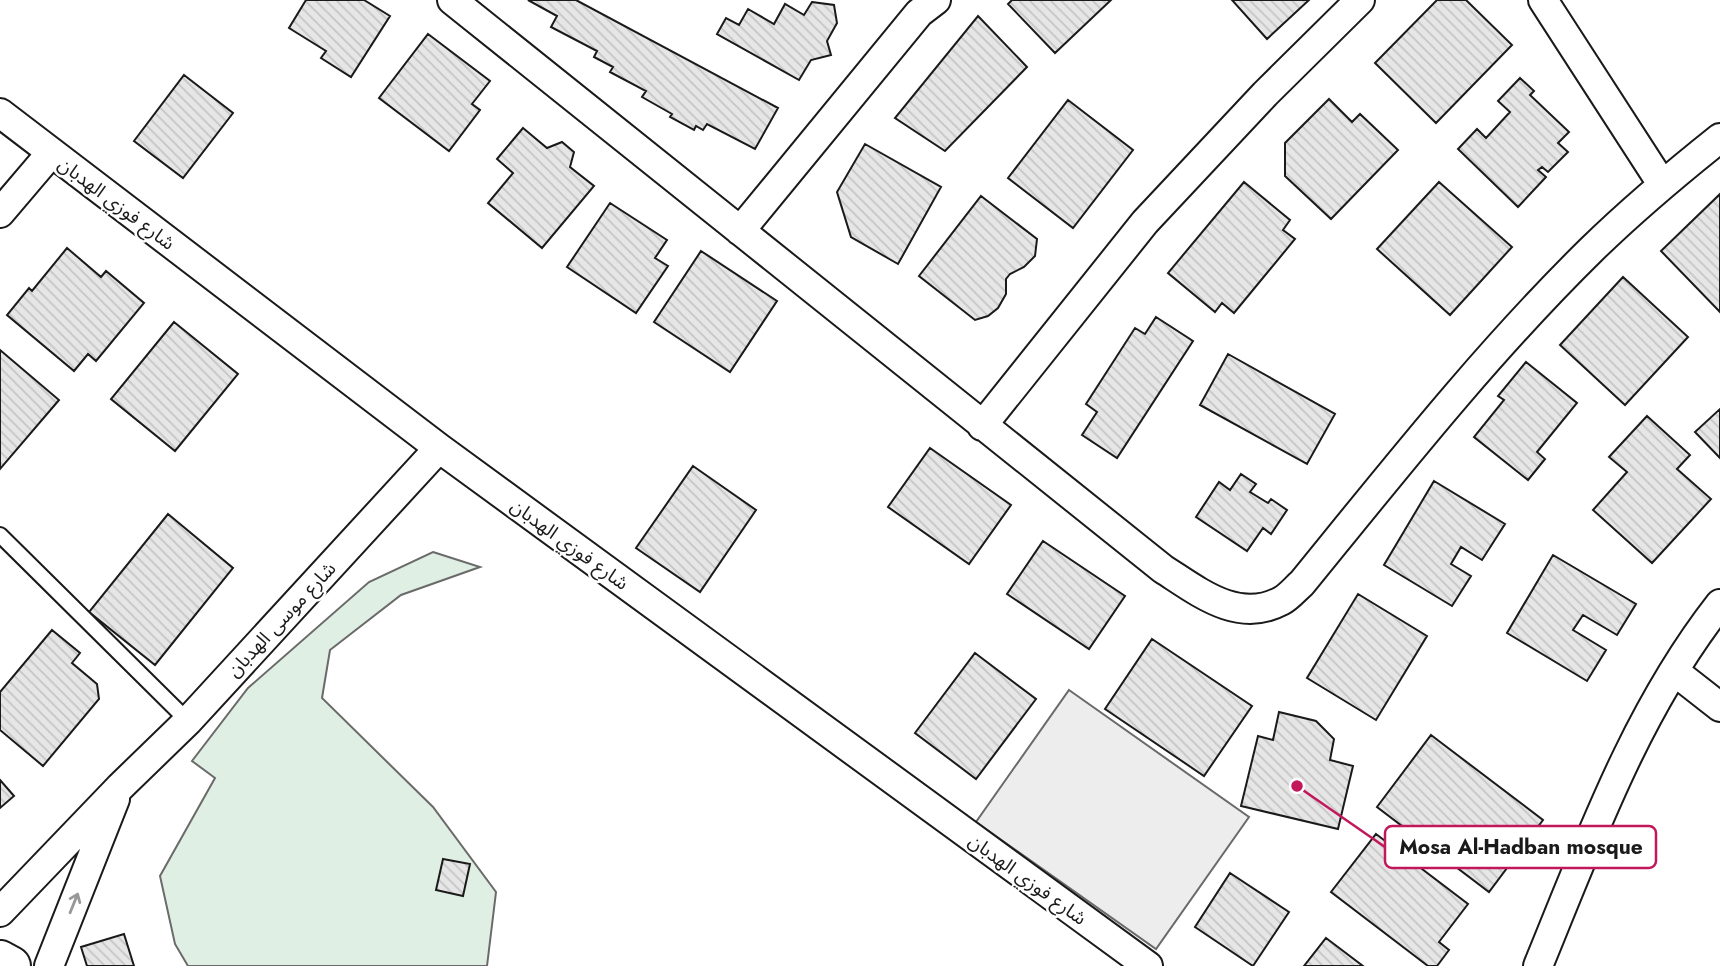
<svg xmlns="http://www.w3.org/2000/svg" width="1720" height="966" viewBox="0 0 1720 966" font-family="Jost,'Noto Sans Arabic',sans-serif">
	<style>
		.green { fill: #e0efe3; stroke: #6a6a6a; stroke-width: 2 }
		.parking { fill: #ededed; stroke: #6a6a6a; stroke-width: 2 }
		.building { fill: url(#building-back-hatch); stroke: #1a1a1a; stroke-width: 2 }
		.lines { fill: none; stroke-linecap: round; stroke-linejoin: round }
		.lane-casing { stroke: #1a1a1a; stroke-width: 18 }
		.street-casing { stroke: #1a1a1a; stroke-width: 32 }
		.secondary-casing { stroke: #1a1a1a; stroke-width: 42 }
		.lane { stroke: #fff; stroke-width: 14 }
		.street { stroke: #fff; stroke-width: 28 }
		.secondary { stroke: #fff; stroke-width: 38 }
		.oneway { stroke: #989898 }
		.labels { text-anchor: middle; stroke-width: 5; stroke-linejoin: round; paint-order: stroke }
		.street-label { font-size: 19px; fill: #1a1a1a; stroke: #fff }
		.leader { fill: none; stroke: #c2185b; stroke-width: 2.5 }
		.callout-dot { fill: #c2185b; stroke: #fff; stroke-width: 2.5 }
		.callout { fill: #fff; stroke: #c2185b; stroke-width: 2.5 }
		.callout-label { font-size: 21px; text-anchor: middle; font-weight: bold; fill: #1a1a1a }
	</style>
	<defs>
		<pattern id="building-back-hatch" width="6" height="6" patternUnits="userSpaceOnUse" patternTransform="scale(1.75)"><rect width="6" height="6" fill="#e6e6e6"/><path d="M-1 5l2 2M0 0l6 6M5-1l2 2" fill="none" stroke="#c5c5c5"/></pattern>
	</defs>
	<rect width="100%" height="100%" fill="#fff"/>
	<path class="green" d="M 433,552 L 480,567 L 401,595 L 330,650 L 322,698 L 433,807 L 496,892 L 487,966 L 188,966 L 175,944 L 160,876 L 215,778 L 192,761 L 248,688 L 369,582 Z"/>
	<path class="parking" d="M 1069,690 L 1249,817 L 1156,949 L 976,822 Z"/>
	<path class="building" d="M 306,0 L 364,0 L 390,16 L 351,77 L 321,58 L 326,51 L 289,28 Z
		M 528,0 L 576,0 L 778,108 L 755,149 L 707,124 L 703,130 L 696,126 L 694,130 L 670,117 L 672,114 L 642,97 L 646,91 L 610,72 L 613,67 L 594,57 L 597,51 L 551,27 L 557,16 Z
		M 1012,0 L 1111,0 L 1055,53 L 1008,4 Z
		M 1232,0 L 1309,0 L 1267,39 Z
		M 1437,0 L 1466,0 L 1512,45 L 1436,123 L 1375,63 Z
		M 812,2 L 834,5 L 837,23 L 827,41 L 831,55 L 811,60 L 799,80 L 717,34 L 726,18 L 739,25 L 748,9 L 774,24 L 785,4 L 804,15 Z
		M 978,16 L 1027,67 L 945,151 L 895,118 Z
		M 428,34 L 490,81 L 472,104 L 480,110 L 449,151 L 379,98 Z
		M 184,75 L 233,113 L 183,178 L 134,141 Z
		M 1520,78 L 1534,91 L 1530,95 L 1569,132 L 1558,143 L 1568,152 L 1548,172 L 1542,167 L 1538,170 L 1546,177 L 1518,207 L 1458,149 L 1477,129 L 1486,138 L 1510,112 L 1498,101 Z
		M 1329,99 L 1352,122 L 1360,114 L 1398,150 L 1331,219 L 1285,176 L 1285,143 Z
		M 1068,100 L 1133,150 L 1073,228 L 1008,178 Z
		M 523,128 L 547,148 L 562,142 L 574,152 L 570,167 L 594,186 L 542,248 L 488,203 L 513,173 L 497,159 Z
		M 865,144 L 941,187 L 898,264 L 851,237 L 837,192 Z
		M 1244,182 L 1290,220 L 1283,230 L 1295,239 L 1234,313 L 1222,303 L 1215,312 L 1168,273 Z
		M 1439,182 L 1512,247 L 1450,315 L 1377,249 Z
		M 1720,194 L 1720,312 L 1661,251 Z
		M 981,196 L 1037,239 L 1035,256 L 1024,267 L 1010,274 L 1006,279 L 1006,294 L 998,308 L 988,316 L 975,320 L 919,276 Z
		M 610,203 L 667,240 L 655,258 L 668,266 L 636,313 L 567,267 Z
		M 67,248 L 101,277 L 106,271 L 144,303 L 96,361 L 88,354 L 74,371 L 7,315 L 29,288 L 32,291 Z
		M 701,251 L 777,301 L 730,372 L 654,322 Z
		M 1623,277 L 1688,337 L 1625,405 L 1560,345 Z
		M 1156,317 L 1193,341 L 1117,458 L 1082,435 L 1097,412 L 1086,404 L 1135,328 L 1145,334 Z
		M 174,322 L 238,374 L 175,451 L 111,399 Z
		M 0,350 L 59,400 L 0,469 Z
		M 1228,354 L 1335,414 L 1307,464 L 1200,405 Z
		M 1526,362 L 1577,403 L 1537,452 L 1545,459 L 1528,480 L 1474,437 L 1504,400 L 1498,396 Z
		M 1720,409 L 1720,458 L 1695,432 Z
		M 1647,416 L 1690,455 L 1677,469 L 1711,499 L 1652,563 L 1593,510 L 1627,472 L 1609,457 Z
		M 930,448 L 1011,505 L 969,564 L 888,507 Z
		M 693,466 L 756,510 L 700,592 L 636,548 Z
		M 1241,474 L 1256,484 L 1250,492 L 1268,503 L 1271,499 L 1287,510 L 1271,534 L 1263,528 L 1247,551 L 1196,517 L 1219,482 L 1230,490 Z
		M 1434,481 L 1505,524 L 1482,560 L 1461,547 L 1451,564 L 1471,576 L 1452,606 L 1384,565 Z
		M 168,514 L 233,568 L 155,665 L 89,612 Z
		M 1043,541 L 1125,596 L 1089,649 L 1007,594 Z
		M 1553,555 L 1636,604 L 1617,635 L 1583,615 L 1573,630 L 1606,650 L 1587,681 L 1507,633 Z
		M 1358,594 L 1427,636 L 1376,720 L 1307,678 Z
		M 52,630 L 80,653 L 72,663 L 97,684 L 99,699 L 43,766 L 0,730 L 0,692 Z
		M 1152,639 L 1252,706 L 1204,776 L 1105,709 Z
		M 975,653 L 1036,699 L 976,779 L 915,733 Z
		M 1279,712 L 1316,721 L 1334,739 L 1330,760 L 1353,766 L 1338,829 L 1241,806 L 1258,736 L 1273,740 Z
		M 1431,735 L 1543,820 L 1489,892 L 1377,807 Z
		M 0,780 L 14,796 L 0,808 Z
		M 1376,834 L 1468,904 L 1439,942 L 1449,950 L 1437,966 L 1428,966 L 1331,892 Z
		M 443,859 L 470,864 L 463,896 L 436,890 Z
		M 1230,873 L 1289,912 L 1253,966 L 1195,927 Z
		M 124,934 L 134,966 L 87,966 L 81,947 Z
		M 1326,938 L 1363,966 L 1304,966 Z"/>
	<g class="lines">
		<g class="lane-casing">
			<path id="lane" d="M 0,535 L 188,721"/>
		</g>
		<g class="street-casing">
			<path id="street" d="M 452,0 L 1163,569 C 1199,592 1238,624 1281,601 C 1289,597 1295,589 1302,583 C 1394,470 1487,352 1591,250 C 1632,210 1676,173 1720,138
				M 1543,0 L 1662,184
				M 0,113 L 439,448 L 1148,966
				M 0,213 L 51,153
				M 740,231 L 919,13 L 936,0
				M 982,426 L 1145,222 L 1265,94 L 1360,0
				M 1674,671 L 1720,707
				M 0,912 L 120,787 L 188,721 L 439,448
				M 49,966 L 115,799
				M 1538,966 C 1589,842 1636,711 1720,604"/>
		</g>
		<g class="secondary-casing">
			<path id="secondary" d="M 0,960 L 11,966"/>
		</g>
		<use href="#lane" class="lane"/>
		<use href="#street" class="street"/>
		<use href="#secondary" class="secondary"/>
	</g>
	<defs><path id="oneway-shaft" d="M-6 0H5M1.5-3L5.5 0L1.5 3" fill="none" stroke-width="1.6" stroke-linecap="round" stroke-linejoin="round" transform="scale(1.75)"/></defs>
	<use class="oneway" href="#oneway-shaft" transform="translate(74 903) rotate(-68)"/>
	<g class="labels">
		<g class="street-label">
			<text transform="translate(117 203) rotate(37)" y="7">شارع فوزي الهدبان</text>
			<text transform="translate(570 544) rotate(36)" y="7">شارع فوزي الهدبان</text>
			<text transform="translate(281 619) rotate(-47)" y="7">شارع موسى الهدبان</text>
			<text transform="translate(1028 879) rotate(36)" y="7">شارع فوزي الهدبان</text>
		</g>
	</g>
	<path class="leader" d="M1297 786L1385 847"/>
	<circle class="callout-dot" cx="1297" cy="786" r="7"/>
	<rect class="callout" x="1385" y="826" width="271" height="42" rx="7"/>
	<g class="callout-label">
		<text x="1521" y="854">Mosa Al-Hadban mosque</text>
	</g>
</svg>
